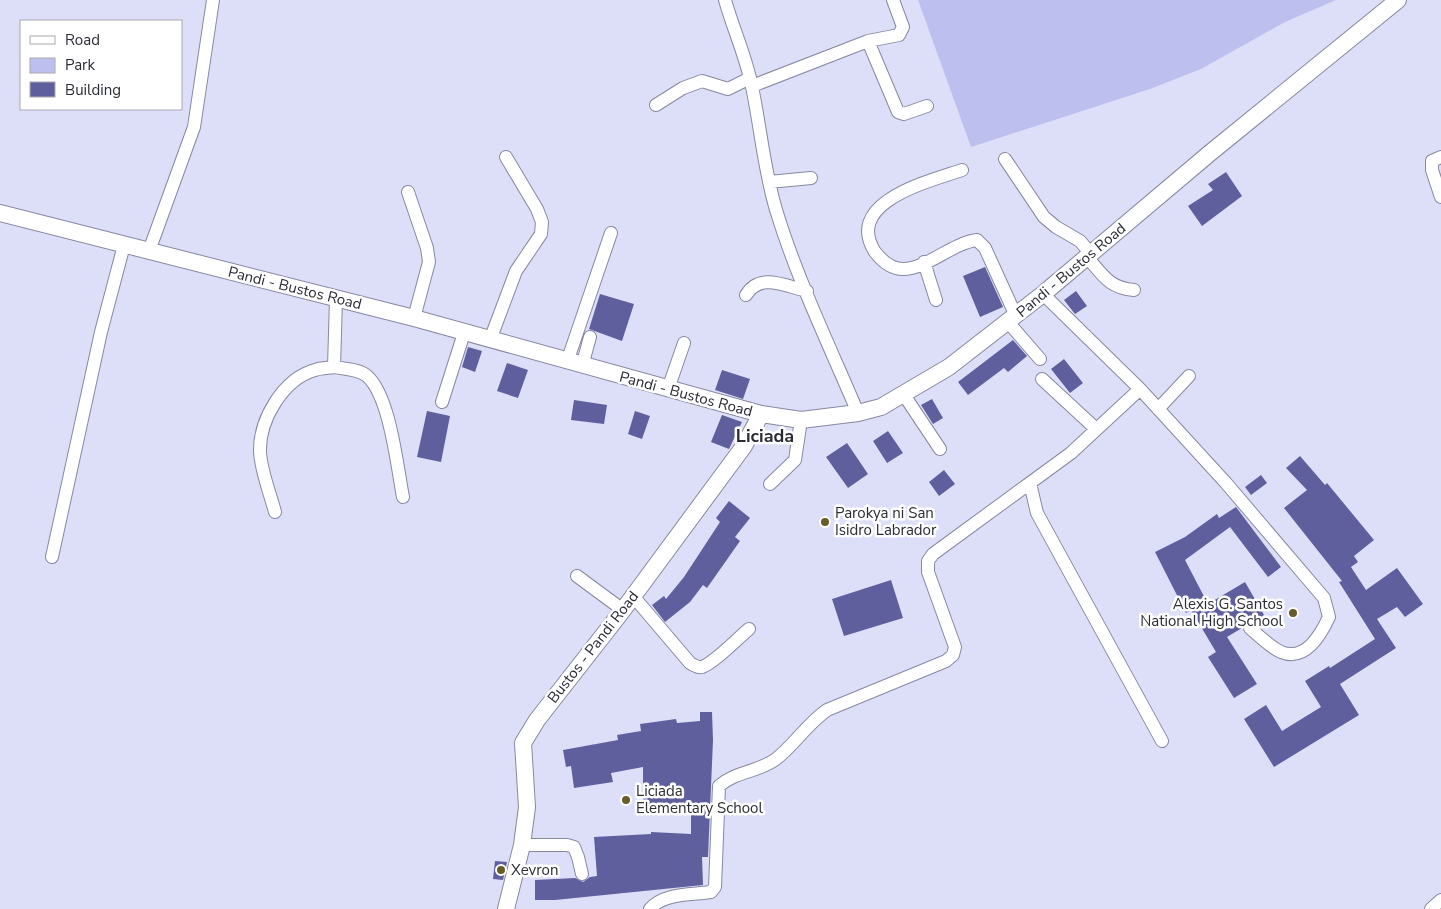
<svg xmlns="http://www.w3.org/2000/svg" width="1441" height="909" viewBox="0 0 1441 909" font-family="'Nunito Sans',sans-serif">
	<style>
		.green { fill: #bdc0ee }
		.building { fill: #5f5f9e }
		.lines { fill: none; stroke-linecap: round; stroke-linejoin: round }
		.minor-casing { stroke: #8788a0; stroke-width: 14 }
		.major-casing { stroke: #8788a0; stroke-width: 18 }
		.minor { stroke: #fff; stroke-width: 12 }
		.major { stroke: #fff; stroke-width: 16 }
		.poi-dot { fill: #665c28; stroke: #fff; stroke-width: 2 }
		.labels { text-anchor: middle; stroke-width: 5; stroke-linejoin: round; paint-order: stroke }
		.street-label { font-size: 15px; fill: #2a2b35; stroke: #fff }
		.poi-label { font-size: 15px; fill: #2a2b35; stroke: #fff; text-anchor: start }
		.quarter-label { font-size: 18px; font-weight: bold; fill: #2a2b35; stroke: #fff }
	</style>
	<rect width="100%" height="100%" fill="#dddff9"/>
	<path class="green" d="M 918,0 L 1336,0 L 1285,22 L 1201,69 L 1150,89 L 971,147 Z"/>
	<path class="building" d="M 1226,172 L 1242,196 L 1202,226 L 1188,206 L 1213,190 L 1208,184 Z
		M 985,267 L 1003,307 L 980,317 L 963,276 Z
		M 1076,291 L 1087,306 L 1075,314 L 1064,300 Z
		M 600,294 L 634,304 L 622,341 L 589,329 Z
		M 1013,340 L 1027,356 L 1008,372 L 1004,368 L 968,395 L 958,382 Z
		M 468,347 L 482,351 L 475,372 L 462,367 Z
		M 1064,359 L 1083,383 L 1070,393 L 1051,369 Z
		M 507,363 L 528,370 L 518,398 L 497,391 Z
		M 722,370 L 750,379 L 743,399 L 715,390 Z
		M 932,399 L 943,418 L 933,424 L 921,405 Z
		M 574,400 L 607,405 L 604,424 L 571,420 Z
		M 427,411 L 450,416 L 441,462 L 417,457 Z
		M 635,411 L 650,416 L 642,439 L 628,434 Z
		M 722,415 L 742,422 L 729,449 L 711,442 Z
		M 888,431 L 903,453 L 887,463 L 873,441 Z
		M 847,443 L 868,474 L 848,488 L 826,457 Z
		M 1300,456 L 1325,485 L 1327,483 L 1374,540 L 1354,556 L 1358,562 L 1351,567 L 1366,590 L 1397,568 L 1423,604 L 1405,617 L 1397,607 L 1377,619 L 1396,648 L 1340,684 L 1359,715 L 1274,767 L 1244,719 L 1266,705 L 1282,731 L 1321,707 L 1305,681 L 1329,666 L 1330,668 L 1375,639 L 1339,582 L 1342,581 L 1284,508 L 1307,490 L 1286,468 Z
		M 944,470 L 955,484 L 939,496 L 929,482 Z
		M 1261,475 L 1267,483 L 1251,495 L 1245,487 Z
		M 729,501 L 750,518 L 735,537 L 740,541 L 707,588 L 703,585 L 690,602 L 665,622 L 652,605 L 664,596 L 666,599 L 684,577 L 720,522 L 716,518 Z
		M 1236,507 L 1281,567 L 1268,577 L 1230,527 L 1185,560 L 1208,604 L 1245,582 L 1264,615 L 1254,621 L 1247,620 L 1242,628 L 1227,637 L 1257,684 L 1234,698 L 1208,657 L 1216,652 L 1191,610 L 1186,613 L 1155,552 L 1185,537 L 1217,514 L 1219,518 Z
		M 891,580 L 903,618 L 844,636 L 832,599 Z
		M 700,712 L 712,712 L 713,740 L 708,857 L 702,857 L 703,885 L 555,900 L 535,900 L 535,880 L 575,878 L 583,882 L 590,877 L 597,876 L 594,837 L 651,834 L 651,832 L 691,834 L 691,806 L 643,806 L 643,767 L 611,773 L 613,782 L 574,788 L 571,766 L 566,767 L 563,750 L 618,740 L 617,735 L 641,731 L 640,724 L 676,719 L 677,723 L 700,721 Z
		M 495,861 L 507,862 L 503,880 L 493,879 Z"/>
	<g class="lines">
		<g class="minor-casing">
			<path id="minor" d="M 725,0 C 733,29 746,56 752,87 C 761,129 764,172 777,213 C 798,281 830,347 858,413
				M 868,41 L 899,35 L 903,27 L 893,0
				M 752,86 L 868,41 L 898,112 L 904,114 L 927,106
				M 656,105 L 683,88 L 702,81 L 728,89 L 750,78
				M 1441,157 L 1432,161 L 1432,170 L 1441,197
				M 1005,159 L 1044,217 L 1056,227 L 1080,241 L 1091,254
				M 962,170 C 930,181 843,202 875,252 C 882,261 892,269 903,269 C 927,269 952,243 977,240 L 985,248 L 1016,316
				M 769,182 L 811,178
				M 408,192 L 427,248 L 429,262 L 414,318
				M 149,251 L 194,127 L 213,0
				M 1087,257 C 1103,275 1109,288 1134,290
				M 924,262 L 936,300
				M 1043,294 L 1140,389 L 1226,483 L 1324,598 L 1329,617 C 1321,634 1306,662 1281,652 C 1270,647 1259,636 1250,628
				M 746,295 C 760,272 785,286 807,291
				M 336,299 L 334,367 C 344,369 359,369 367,376 C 390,396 397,466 403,497
				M 1008,322 L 1040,359
				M 490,340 L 516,271 L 541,234 L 542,222 L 537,209 L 506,157
				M 567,362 L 611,233
				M 582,366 L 590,337
				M 1042,379 L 1095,428
				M 668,389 L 684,343
				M 1140,389 L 1071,453 L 1030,483 L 1037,513 L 1162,741
				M 904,395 L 940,449
				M 442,402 L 464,333
				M 1158,409 L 1189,376
				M 770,484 L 795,460 L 801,420
				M 275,512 C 270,493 261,471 260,452 C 259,420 283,379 315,370 C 321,368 328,368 334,367
				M 52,557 L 101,332 L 124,245
				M 577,576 L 623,610
				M 633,596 L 690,663 C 694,665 697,668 702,667 C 714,663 738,638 749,629
				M 522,845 L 567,845 L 574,847 L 578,857 L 582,874
				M 650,909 C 663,893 691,895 711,892 L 715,887 L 719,786 C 736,771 759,772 776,759 C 794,745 807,724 827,710 L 946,661 L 953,655 L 955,647 L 928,572 L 928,561 L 933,554 L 1030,483
				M 1431,909 L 1441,900"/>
		</g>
		<g class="major-casing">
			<path id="major" d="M 0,213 L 414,318 L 761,414 L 801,420 L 858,413 L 881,407 L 949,367 L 1043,294 L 1210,153 L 1398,0
				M 506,909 L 522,845 L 527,807 L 523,743 L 537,720 L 623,610 L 744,446 L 761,414"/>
		</g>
		<use href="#minor" class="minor"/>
		<use href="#major" class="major"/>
	</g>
	<g class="poi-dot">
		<circle cx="825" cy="522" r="5"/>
		<circle cx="1293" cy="613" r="5"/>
		<circle cx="626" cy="800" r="5"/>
		<circle cx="501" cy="870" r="5"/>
	</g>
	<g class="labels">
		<g class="street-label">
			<text transform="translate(1071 270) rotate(-40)" y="5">Pandi - Bustos Road</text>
			<text transform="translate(295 288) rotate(14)" y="5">Pandi - Bustos Road</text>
			<text transform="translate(686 394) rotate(15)" y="5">Pandi - Bustos Road</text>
			<text transform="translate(593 647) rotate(-52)" y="5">Bustos - Pandi Road</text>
		</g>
		<g class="poi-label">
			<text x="835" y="518">Parokya ni San<tspan x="835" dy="17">Isidro Labrador</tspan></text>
			<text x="1283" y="609" text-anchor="end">Alexis G. Santos<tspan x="1283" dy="17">National High School</tspan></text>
			<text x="636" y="796">Liciada<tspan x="636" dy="17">Elementary School</tspan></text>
			<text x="511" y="875">Xevron</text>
		</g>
		<g class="quarter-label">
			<text x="765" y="442">Liciada</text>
		</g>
	</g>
	<rect x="20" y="20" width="162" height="90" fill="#ffffff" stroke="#aaaaae"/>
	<rect x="30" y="36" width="25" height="8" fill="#ffffff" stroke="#aaaaae"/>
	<text x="65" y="45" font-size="15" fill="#2a2b35">Road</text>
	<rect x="30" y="58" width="25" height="15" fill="#bdc0ee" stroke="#aaaaae"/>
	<text x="65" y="70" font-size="15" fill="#2a2b35">Park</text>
	<rect x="30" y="82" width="25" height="15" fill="#5f5f9e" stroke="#aaaaae"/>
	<text x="65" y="95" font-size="15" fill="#2a2b35">Building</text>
</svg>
